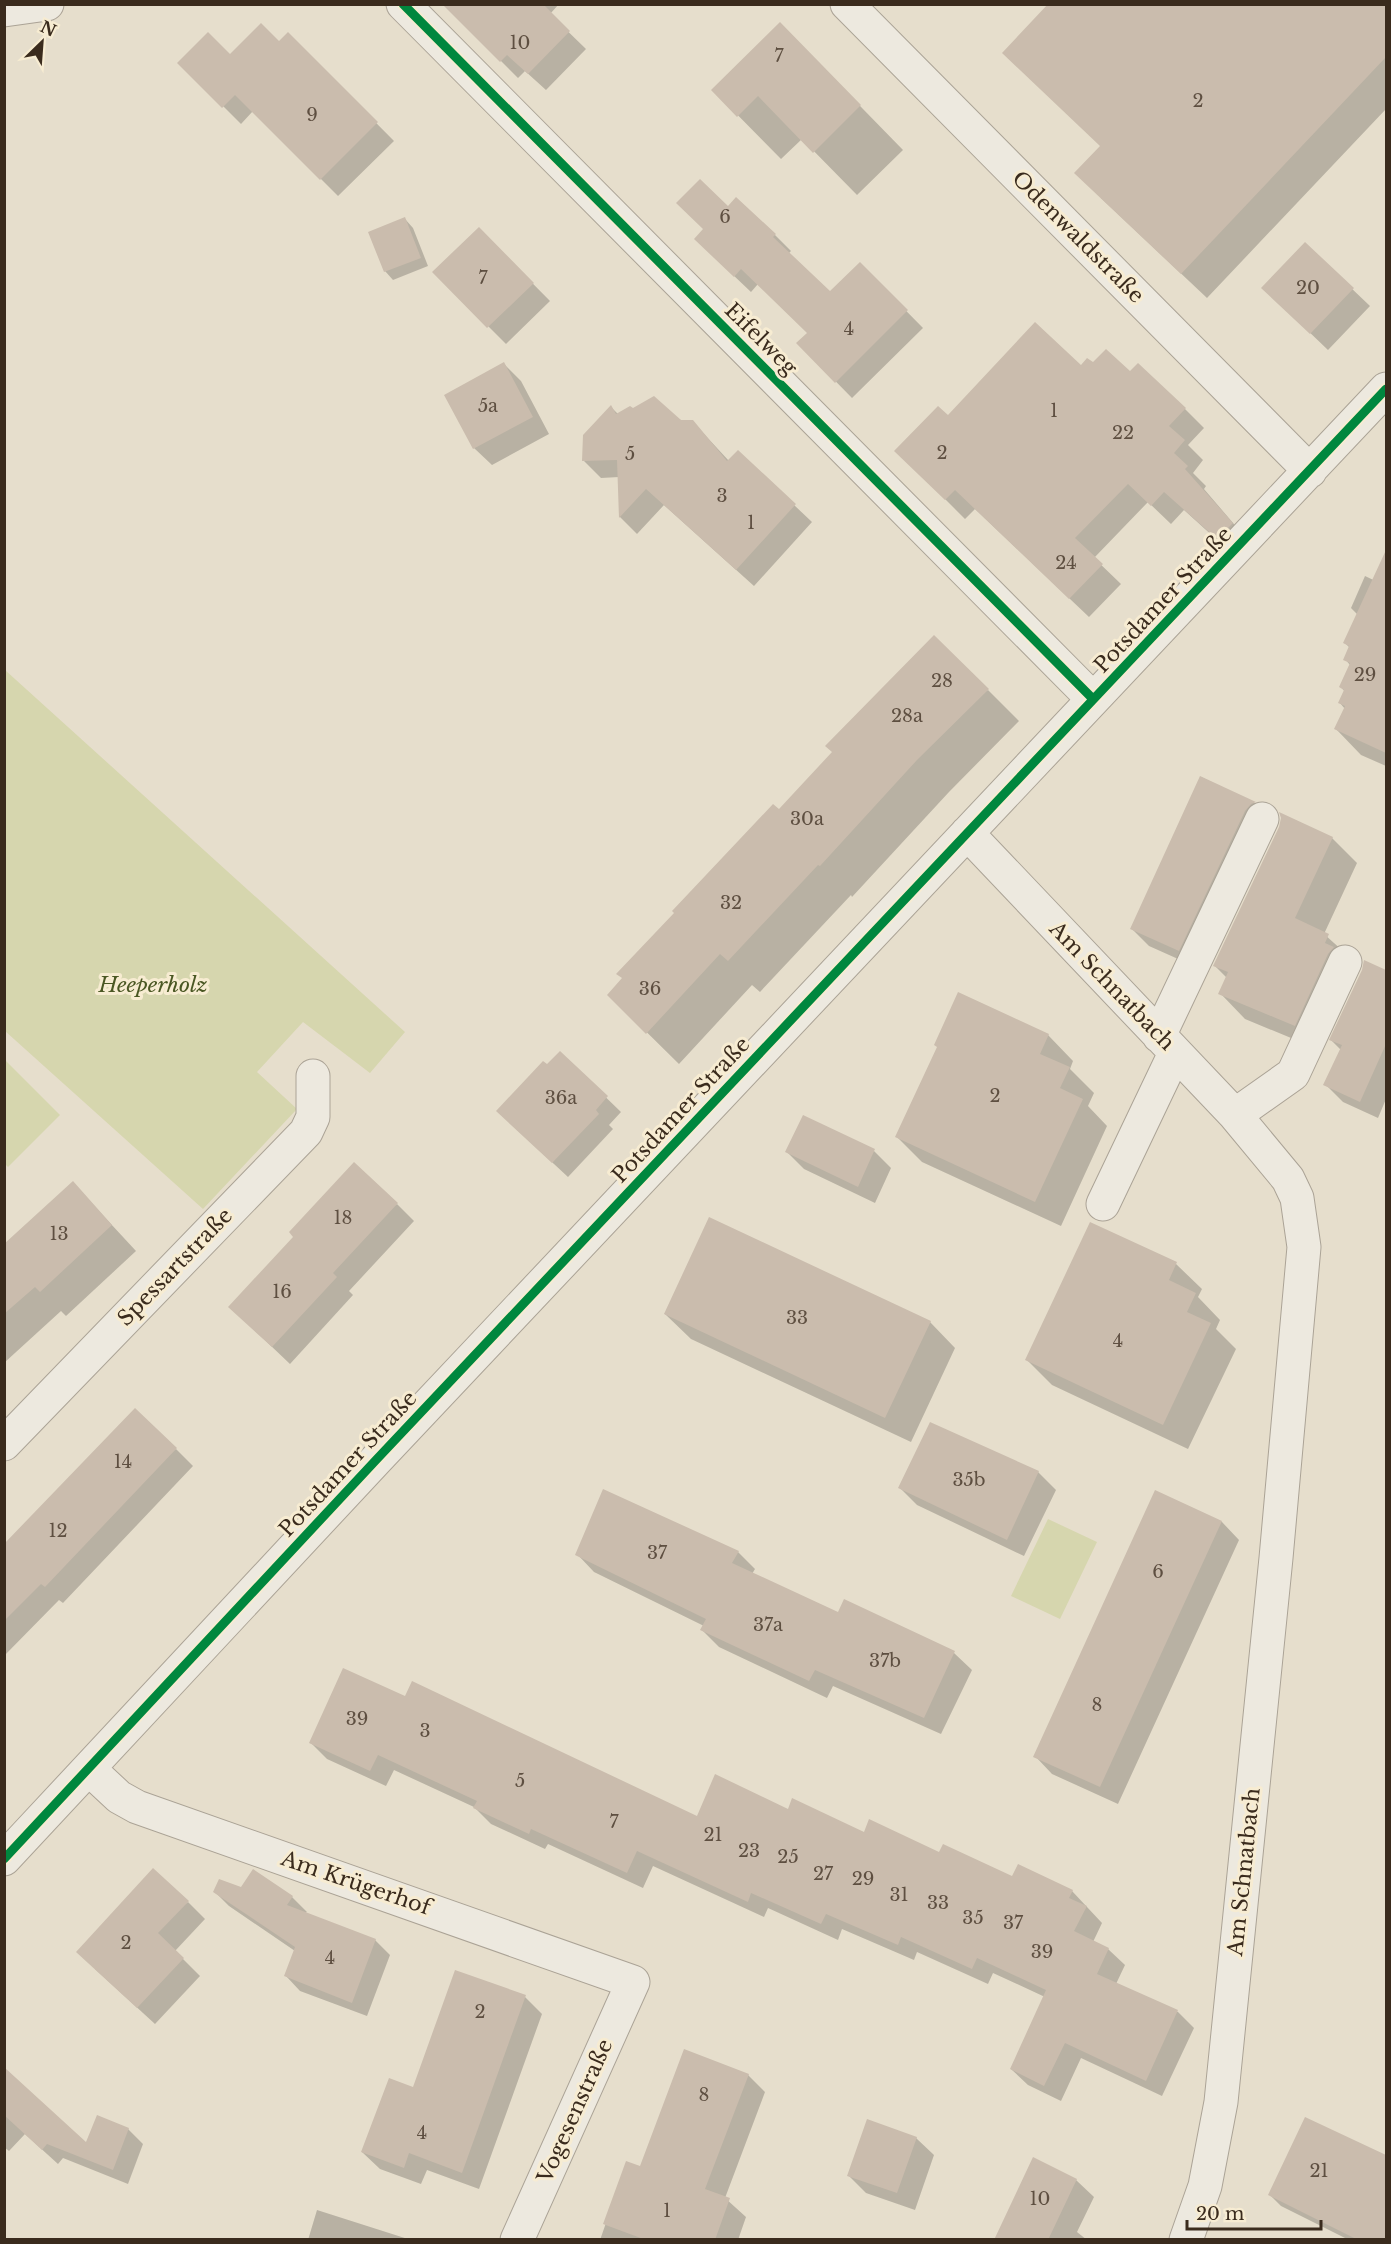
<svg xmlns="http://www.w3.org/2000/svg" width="1391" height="2244" viewBox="0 0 1391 2244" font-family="'Libre Baskerville',serif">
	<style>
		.green { fill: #d6d6ae }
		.shadow { fill: #0003 }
		.building { fill: #cabcad }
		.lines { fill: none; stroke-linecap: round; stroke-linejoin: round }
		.minor-casing { stroke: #aba396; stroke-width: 35 }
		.minor { stroke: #ede9df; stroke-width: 33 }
		.cycleway-casing { stroke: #f7ecd2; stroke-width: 13 }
		.cycleway { stroke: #00873e; stroke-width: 9 }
		.labels { text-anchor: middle; stroke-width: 6; stroke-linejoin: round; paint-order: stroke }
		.number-label { font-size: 18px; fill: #5e4f41 }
		.street-label { font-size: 21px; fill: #3a2b1d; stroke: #f7ecd2 }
		.park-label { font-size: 21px; font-style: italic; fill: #4a5723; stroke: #f7ecd2 }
	</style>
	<rect width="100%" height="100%" fill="#e6decc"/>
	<path class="green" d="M 5,670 L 405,1032 L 370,1073 L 303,1022 L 257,1072 L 297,1109 L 203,1209 L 5,1031 Z
		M 5,1060 L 60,1115 L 8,1167 L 4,1163 Z
		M 1048,1519 L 1097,1542 L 1060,1619 L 1011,1596 Z"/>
	<path class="shadow" d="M 476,4 L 559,4 L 550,14 L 586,49 L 546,90 L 525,71 L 518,78 L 460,20 Z
		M 1376,4 L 1386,15 L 1386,109 L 1207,298 L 1101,198 Z
		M 288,34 L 394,141 L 338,196 L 253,111 L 241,124 L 180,63 L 230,56 L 279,43 Z
		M 823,68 L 903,150 L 857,195 L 802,139 L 781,159 L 713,90 Z
		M 728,208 L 775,235 L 791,251 L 788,254 L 830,293 L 860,264 L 923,328 L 852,398 L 798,343 L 808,333 L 758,284 L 751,292 L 712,255 Z
		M 405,219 L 413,228 L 428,266 L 393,280 L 385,271 Z
		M 479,229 L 550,301 L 506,344 L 434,272 Z
		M 1305,244 L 1370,306 L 1328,350 L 1281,305 Z
		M 504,364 L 521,381 L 549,434 L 492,465 L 474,448 Z
		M 1093,364 L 1130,373 L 1185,409 L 1204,428 L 1188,445 L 1203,460 L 1193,473 L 1206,486 L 1204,489 L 1251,544 L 1237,558 L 1184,510 L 1171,524 L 1148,502 L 1094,558 L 1121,584 L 1089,617 L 975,509 L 965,519 L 897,451 L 948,417 L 1081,367 Z
		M 611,407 L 618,414 L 692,421 L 729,461 L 738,452 L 812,522 L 754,586 L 664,505 L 637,534 L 620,517 L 619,477 L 601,478 L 584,461 Z
		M 1365,576 L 1386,586 L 1386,766 L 1361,755 L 1336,729 L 1345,709 L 1340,703 L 1345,692 L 1341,687 L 1350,665 L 1345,659 L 1350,648 L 1345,643 L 1358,615 L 1351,608 Z
		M 988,690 L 1019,721 L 949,792 L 852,897 L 851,895 L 760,992 L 752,985 L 679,1064 L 609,995 L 676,913 L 779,811 Z
		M 1201,777 L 1255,803 L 1272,819 L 1196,967 L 1149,946 L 1132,929 Z
		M 1280,828 L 1332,838 L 1357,863 L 1324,934 L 1354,961 L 1351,966 L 1358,973 L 1353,980 L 1320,1050 L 1245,1019 L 1220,993 L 1227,978 L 1215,966 Z
		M 1365,962 L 1386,972 L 1386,1099 L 1378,1118 L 1343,1102 L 1325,1084 L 1341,1050 L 1331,1040 L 1363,970 Z
		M 1048,1035 L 1073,1061 L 1070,1069 L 1094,1093 L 1088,1106 L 1107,1126 L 1061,1226 L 922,1162 L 897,1137 Z
		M 560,1053 L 621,1112 L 609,1125 L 613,1129 L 568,1177 L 512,1125 L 547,1066 Z
		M 874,1151 L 891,1168 L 875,1203 L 804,1169 L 787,1152 Z
		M 73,1183 L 136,1251 L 66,1316 L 61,1311 L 4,1363 L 4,1246 Z
		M 397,1204 L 414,1221 L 349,1291 L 353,1295 L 290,1364 L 230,1307 Z
		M 1091,1224 L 1176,1264 L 1202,1289 L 1198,1297 L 1220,1320 L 1216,1329 L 1236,1349 L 1188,1449 L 1052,1385 L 1027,1360 Z
		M 665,1314 L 930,1322 L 955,1348 L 911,1442 L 691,1339 Z
		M 930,1424 L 1038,1472 L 1056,1490 L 1024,1556 L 917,1505 L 900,1488 Z
		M 176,1449 L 193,1466 L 63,1603 L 59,1600 L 4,1656 L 4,1546 Z
		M 1156,1492 L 1222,1522 L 1239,1540 L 1118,1804 L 1052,1774 L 1035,1756 Z
		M 738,1552 L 755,1569 L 752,1574 L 839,1614 L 845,1601 L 954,1653 L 972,1670 L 941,1734 L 833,1686 L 827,1698 L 719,1647 L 702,1630 L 704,1626 L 594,1572 L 577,1554 Z
		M 406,1698 L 698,1818 L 789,1811 L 940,1854 L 1013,1878 L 1072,1891 L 1102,1923 L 1093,1942 L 1108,1949 L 1125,1965 L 1116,1984 L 1178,2012 L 1194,2028 L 1162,2096 L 1081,2058 L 1061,2101 L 1028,2085 L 1011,2069 L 1045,1997 L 993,1973 L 988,1984 L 917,1952 L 914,1960 L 842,1929 L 838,1940 L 768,1908 L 764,1917 L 653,1866 L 643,1888 L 548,1844 L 545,1849 L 491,1824 L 474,1807 L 394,1770 L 386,1786 L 327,1759 L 311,1743 Z
		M 242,1889 L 292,1897 L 307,1912 L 305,1913 L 375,1940 L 390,1955 L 367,2016 L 300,1991 L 286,1976 L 295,1951 L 229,1906 L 214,1891 Z
		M 188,1902 L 205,1919 L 175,1951 L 200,1976 L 155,2024 L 95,1969 Z
		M 525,1997 L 542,2014 L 479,2189 L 427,2170 L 421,2184 L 380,2169 L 362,2152 L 414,2089 Z
		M 4,2069 L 87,2144 L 128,2129 L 143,2144 L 128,2184 L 63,2158 L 58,2164 L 25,2134 L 9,2151 L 4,2147 Z
		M 748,2075 L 765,2092 L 725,2198 L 746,2217 L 738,2240 L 600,2240 L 627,2163 L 641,2168 Z
		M 916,2138 L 934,2155 L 915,2210 L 866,2193 L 849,2176 Z
		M 1379,2162 L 1386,2166 L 1386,2240 L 1349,2240 L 1281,2206 L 1270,2195 Z
		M 1076,2180 L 1094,2197 L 1077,2232 L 1087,2240 L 996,2240 Z
		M 317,2210 L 411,2240 L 308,2240 Z"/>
	<path class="building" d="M 442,4 L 543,4 L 570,31 L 528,74 L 507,55 L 500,62 Z
		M 1048,4 L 1386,4 L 1386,57 L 1181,274 L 1074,173 L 1100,146 L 1002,53 Z
		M 780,22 L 861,105 L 813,153 L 758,96 L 737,117 L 711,90 Z
		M 261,23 L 279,41 L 288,32 L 378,122 L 320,180 L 235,95 L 222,108 L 177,63 L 208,32 L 230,54 Z
		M 700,179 L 728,206 L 736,197 L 776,234 L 773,237 L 830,291 L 860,262 L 908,310 L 835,383 L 796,343 L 807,333 L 741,269 L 734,277 L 694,239 L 703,229 L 676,203 Z
		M 405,217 L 421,258 L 384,272 L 368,232 Z
		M 479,227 L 534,283 L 487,328 L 432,272 Z
		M 1305,242 L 1354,288 L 1310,334 L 1261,288 Z
		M 1035,322 L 1081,365 L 1087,358 L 1093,362 L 1106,349 L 1130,371 L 1138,363 L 1186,408 L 1169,426 L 1185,440 L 1174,453 L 1188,466 L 1185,469 L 1233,523 L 1217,539 L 1164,492 L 1151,506 L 1128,484 L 1075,538 L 1103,564 L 1069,599 L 955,490 L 945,500 L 894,451 L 938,406 L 948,415 Z
		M 504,362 L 533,417 L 473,449 L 444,395 Z
		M 654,396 L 681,420 L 693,420 L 727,461 L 738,450 L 796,504 L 736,570 L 646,489 L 619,518 L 617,460 L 582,461 L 583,435 L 611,405 L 616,414 L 630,406 L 633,408 Z
		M 1386,550 L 1386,753 L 1334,729 L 1345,706 L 1338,703 L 1344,690 L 1339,687 L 1350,663 L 1343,660 L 1349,646 L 1343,643 Z
		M 934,635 L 989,689 L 917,760 L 820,866 L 818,865 L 728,961 L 720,954 L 646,1034 L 607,995 L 622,978 L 616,974 L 674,913 L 672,911 L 773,804 L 779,809 L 805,781 L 832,752 L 825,746 Z
		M 1200,776 L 1256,802 L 1251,804 L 1245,811 L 1179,951 L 1130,929 Z
		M 1279,812 L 1333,837 L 1295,918 L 1329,934 L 1325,943 L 1334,947 L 1328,954 L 1295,1026 L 1218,994 L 1228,972 L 1213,966 L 1279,827 L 1281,818 Z
		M 1364,960 L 1386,970 L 1386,1044 L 1360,1102 L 1323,1085 L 1342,1045 L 1329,1040 L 1362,970 Z
		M 958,992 L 1049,1034 L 1040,1054 L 1070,1067 L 1060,1088 L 1083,1099 L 1035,1202 L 895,1137 L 937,1047 L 934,1045 Z
		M 560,1051 L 608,1096 L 596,1110 L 599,1114 L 552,1163 L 496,1111 L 543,1061 L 547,1064 Z
		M 803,1115 L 875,1149 L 858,1187 L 785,1152 Z
		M 354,1162 L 398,1203 L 333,1273 L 337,1277 L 272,1347 L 228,1307 L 293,1237 L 289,1232 Z
		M 73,1181 L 112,1225 L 40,1292 L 35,1287 L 4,1314 L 4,1244 Z
		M 709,1217 L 931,1321 L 885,1418 L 664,1314 Z
		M 1090,1222 L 1177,1262 L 1169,1280 L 1196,1293 L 1187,1312 L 1211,1323 L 1163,1425 L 1025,1360 Z
		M 135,1408 L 177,1448 L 45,1587 L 41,1584 L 4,1621 L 4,1544 Z
		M 930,1422 L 1039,1471 L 1007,1540 L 898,1488 Z
		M 603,1489 L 739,1551 L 732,1563 L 838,1612 L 844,1599 L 955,1651 L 924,1718 L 815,1670 L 809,1681 L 700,1630 L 706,1619 L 575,1555 Z
		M 1155,1490 L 1222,1521 L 1100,1787 L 1033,1757 Z
		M 343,1668 L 405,1696 L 412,1681 L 697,1816 L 715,1774 L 788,1809 L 792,1798 L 864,1832 L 869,1819 L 939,1852 L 943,1844 L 1012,1876 L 1018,1864 L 1073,1890 L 1069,1898 L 1087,1906 L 1074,1931 L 1109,1948 L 1097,1974 L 1178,2010 L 1146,2081 L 1065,2043 L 1044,2086 L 1010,2069 L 1046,1990 L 977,1958 L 972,1969 L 901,1937 L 898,1945 L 826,1914 L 821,1924 L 751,1893 L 748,1902 L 637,1851 L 627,1873 L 531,1829 L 529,1834 L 473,1808 L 477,1801 L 378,1755 L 370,1771 L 309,1743 Z
		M 153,1868 L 189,1901 L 158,1933 L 184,1958 L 137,2008 L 76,1952 Z
		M 253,1869 L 293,1896 L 287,1905 L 376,1939 L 352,2003 L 284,1976 L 295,1947 L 213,1892 L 219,1879 L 241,1887 Z
		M 455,1970 L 526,1995 L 462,2173 L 409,2153 L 404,2168 L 361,2152 L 389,2078 L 413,2087 Z
		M 684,2049 L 749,2074 L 705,2189 L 730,2198 L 715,2240 L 646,2240 L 603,2224 L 626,2161 L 640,2166 Z
		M 4,2067 L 86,2142 L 97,2115 L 129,2128 L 113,2170 L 47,2144 L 42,2150 L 4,2115 Z
		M 1305,2117 L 1386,2155 L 1386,2240 L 1358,2240 L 1268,2195 Z
		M 867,2119 L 917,2137 L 897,2193 L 847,2176 Z
		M 1033,2157 L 1077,2179 L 1048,2240 L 994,2240 Z"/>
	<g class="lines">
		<g class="minor-casing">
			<path id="minor" d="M 403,4 L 1093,699
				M 847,4 L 1310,471
				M 4,10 L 47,4
				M 967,833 L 1235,1115 L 1288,1179 L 1297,1198 L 1304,1247 L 1276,1558 L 1221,2102 L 1205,2186 L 1186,2240
				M 1159,1036 L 1262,819
				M 1235,1115 L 1293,1074 L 1345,962
				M 1103,1204 L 1175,1053
				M 4,1444 L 306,1132 L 313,1117 L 313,1076
				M 89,1769 L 119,1797 L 137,1807 L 633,1982 L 517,2240
				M 4,1859 L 376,1460 L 1386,389"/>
		</g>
		<use href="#minor" class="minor"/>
		<g class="cycleway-casing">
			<path id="cycleway" d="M 403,4 L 1093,699
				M 4,1859 L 376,1460 L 1386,389"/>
		</g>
		<use href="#cycleway" class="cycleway"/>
	</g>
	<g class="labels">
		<g class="number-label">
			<text x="520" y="49">10</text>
			<text x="779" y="62">7</text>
			<text x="1198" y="107">2</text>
			<text x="312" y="121">9</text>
			<text x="725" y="223">6</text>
			<text x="483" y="284">7</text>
			<text x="1308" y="294">20</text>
			<text x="849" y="335">4</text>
			<text x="488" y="412">5a</text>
			<text x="1054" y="417">1</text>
			<text x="1123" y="439">22</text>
			<text x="942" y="459">2</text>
			<text x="630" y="460">5</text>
			<text x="722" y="502">3</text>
			<text x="751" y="529">1</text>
			<text x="1066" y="569">24</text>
			<text x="1365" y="681">29</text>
			<text x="942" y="687">28</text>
			<text x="907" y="722">28a</text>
			<text x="807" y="825">30a</text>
			<text x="731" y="909">32</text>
			<text x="650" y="995">36</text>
			<text x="995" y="1102">2</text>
			<text x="561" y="1104">36a</text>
			<text x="343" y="1224">18</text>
			<text x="59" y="1240">13</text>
			<text x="282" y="1298">16</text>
			<text x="797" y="1324">33</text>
			<text x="1118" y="1347">4</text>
			<text x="123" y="1468">14</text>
			<text x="969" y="1486">35b</text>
			<text x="58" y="1537">12</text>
			<text x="657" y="1559">37</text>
			<text x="1158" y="1578">6</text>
			<text x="768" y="1631">37a</text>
			<text x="885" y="1667">37b</text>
			<text x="1097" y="1711">8</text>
			<text x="357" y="1725">39</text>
			<text x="425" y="1737">3</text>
			<text x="520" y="1787">5</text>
			<text x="614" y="1828">7</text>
			<text x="713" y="1841">21</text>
			<text x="749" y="1857">23</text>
			<text x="788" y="1863">25</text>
			<text x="823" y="1880">27</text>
			<text x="863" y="1885">29</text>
			<text x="899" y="1901">31</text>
			<text x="938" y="1909">33</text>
			<text x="973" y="1924">35</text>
			<text x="1013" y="1929">37</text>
			<text x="126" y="1949">2</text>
			<text x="1042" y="1958">39</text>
			<text x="330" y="1964">4</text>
			<text x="480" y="2018">2</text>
			<text x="704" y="2101">8</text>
			<text x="422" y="2139">4</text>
			<text x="1319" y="2177">21</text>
			<text x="1040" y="2205">10</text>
			<text x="667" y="2217">1</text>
		</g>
		<g class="street-label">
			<text transform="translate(1078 237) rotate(45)" y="7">Odenwaldstraße</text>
			<text transform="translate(761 339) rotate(45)" y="7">Eifelweg</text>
			<text transform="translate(1163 600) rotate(-47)" y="7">Potsdamer Straße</text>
			<text transform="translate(1112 986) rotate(46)" y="7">Am Schnatbach</text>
			<text transform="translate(681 1110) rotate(-47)" y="7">Potsdamer Straße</text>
			<text transform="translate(175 1267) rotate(-46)" y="7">Spessartstraße</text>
			<text transform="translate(348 1464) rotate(-47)" y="7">Potsdamer Straße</text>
			<text transform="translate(1244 1872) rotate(-84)" y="7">Am Schnatbach</text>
			<text transform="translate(356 1883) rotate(19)" y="7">Am Krügerhof</text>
			<text transform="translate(575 2111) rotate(-66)" y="7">Vogesenstraße</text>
		</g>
		<g class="park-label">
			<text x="153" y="992">Heeperholz</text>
		</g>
	</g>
	<rect width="1391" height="2244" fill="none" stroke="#3a2b1d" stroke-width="12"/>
	<g transform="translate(42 42) rotate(25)" stroke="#f7ecd2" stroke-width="4.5" paint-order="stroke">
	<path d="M0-4.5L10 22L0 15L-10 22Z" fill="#3a2b1d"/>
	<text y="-9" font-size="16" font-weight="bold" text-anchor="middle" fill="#3a2b1d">N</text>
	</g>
	<path d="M1187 2220v9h134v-9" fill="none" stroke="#3a2b1d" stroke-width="3"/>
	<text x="1196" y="2220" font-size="18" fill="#3a2b1d" stroke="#f7ecd2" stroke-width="4.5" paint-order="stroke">20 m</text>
</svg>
